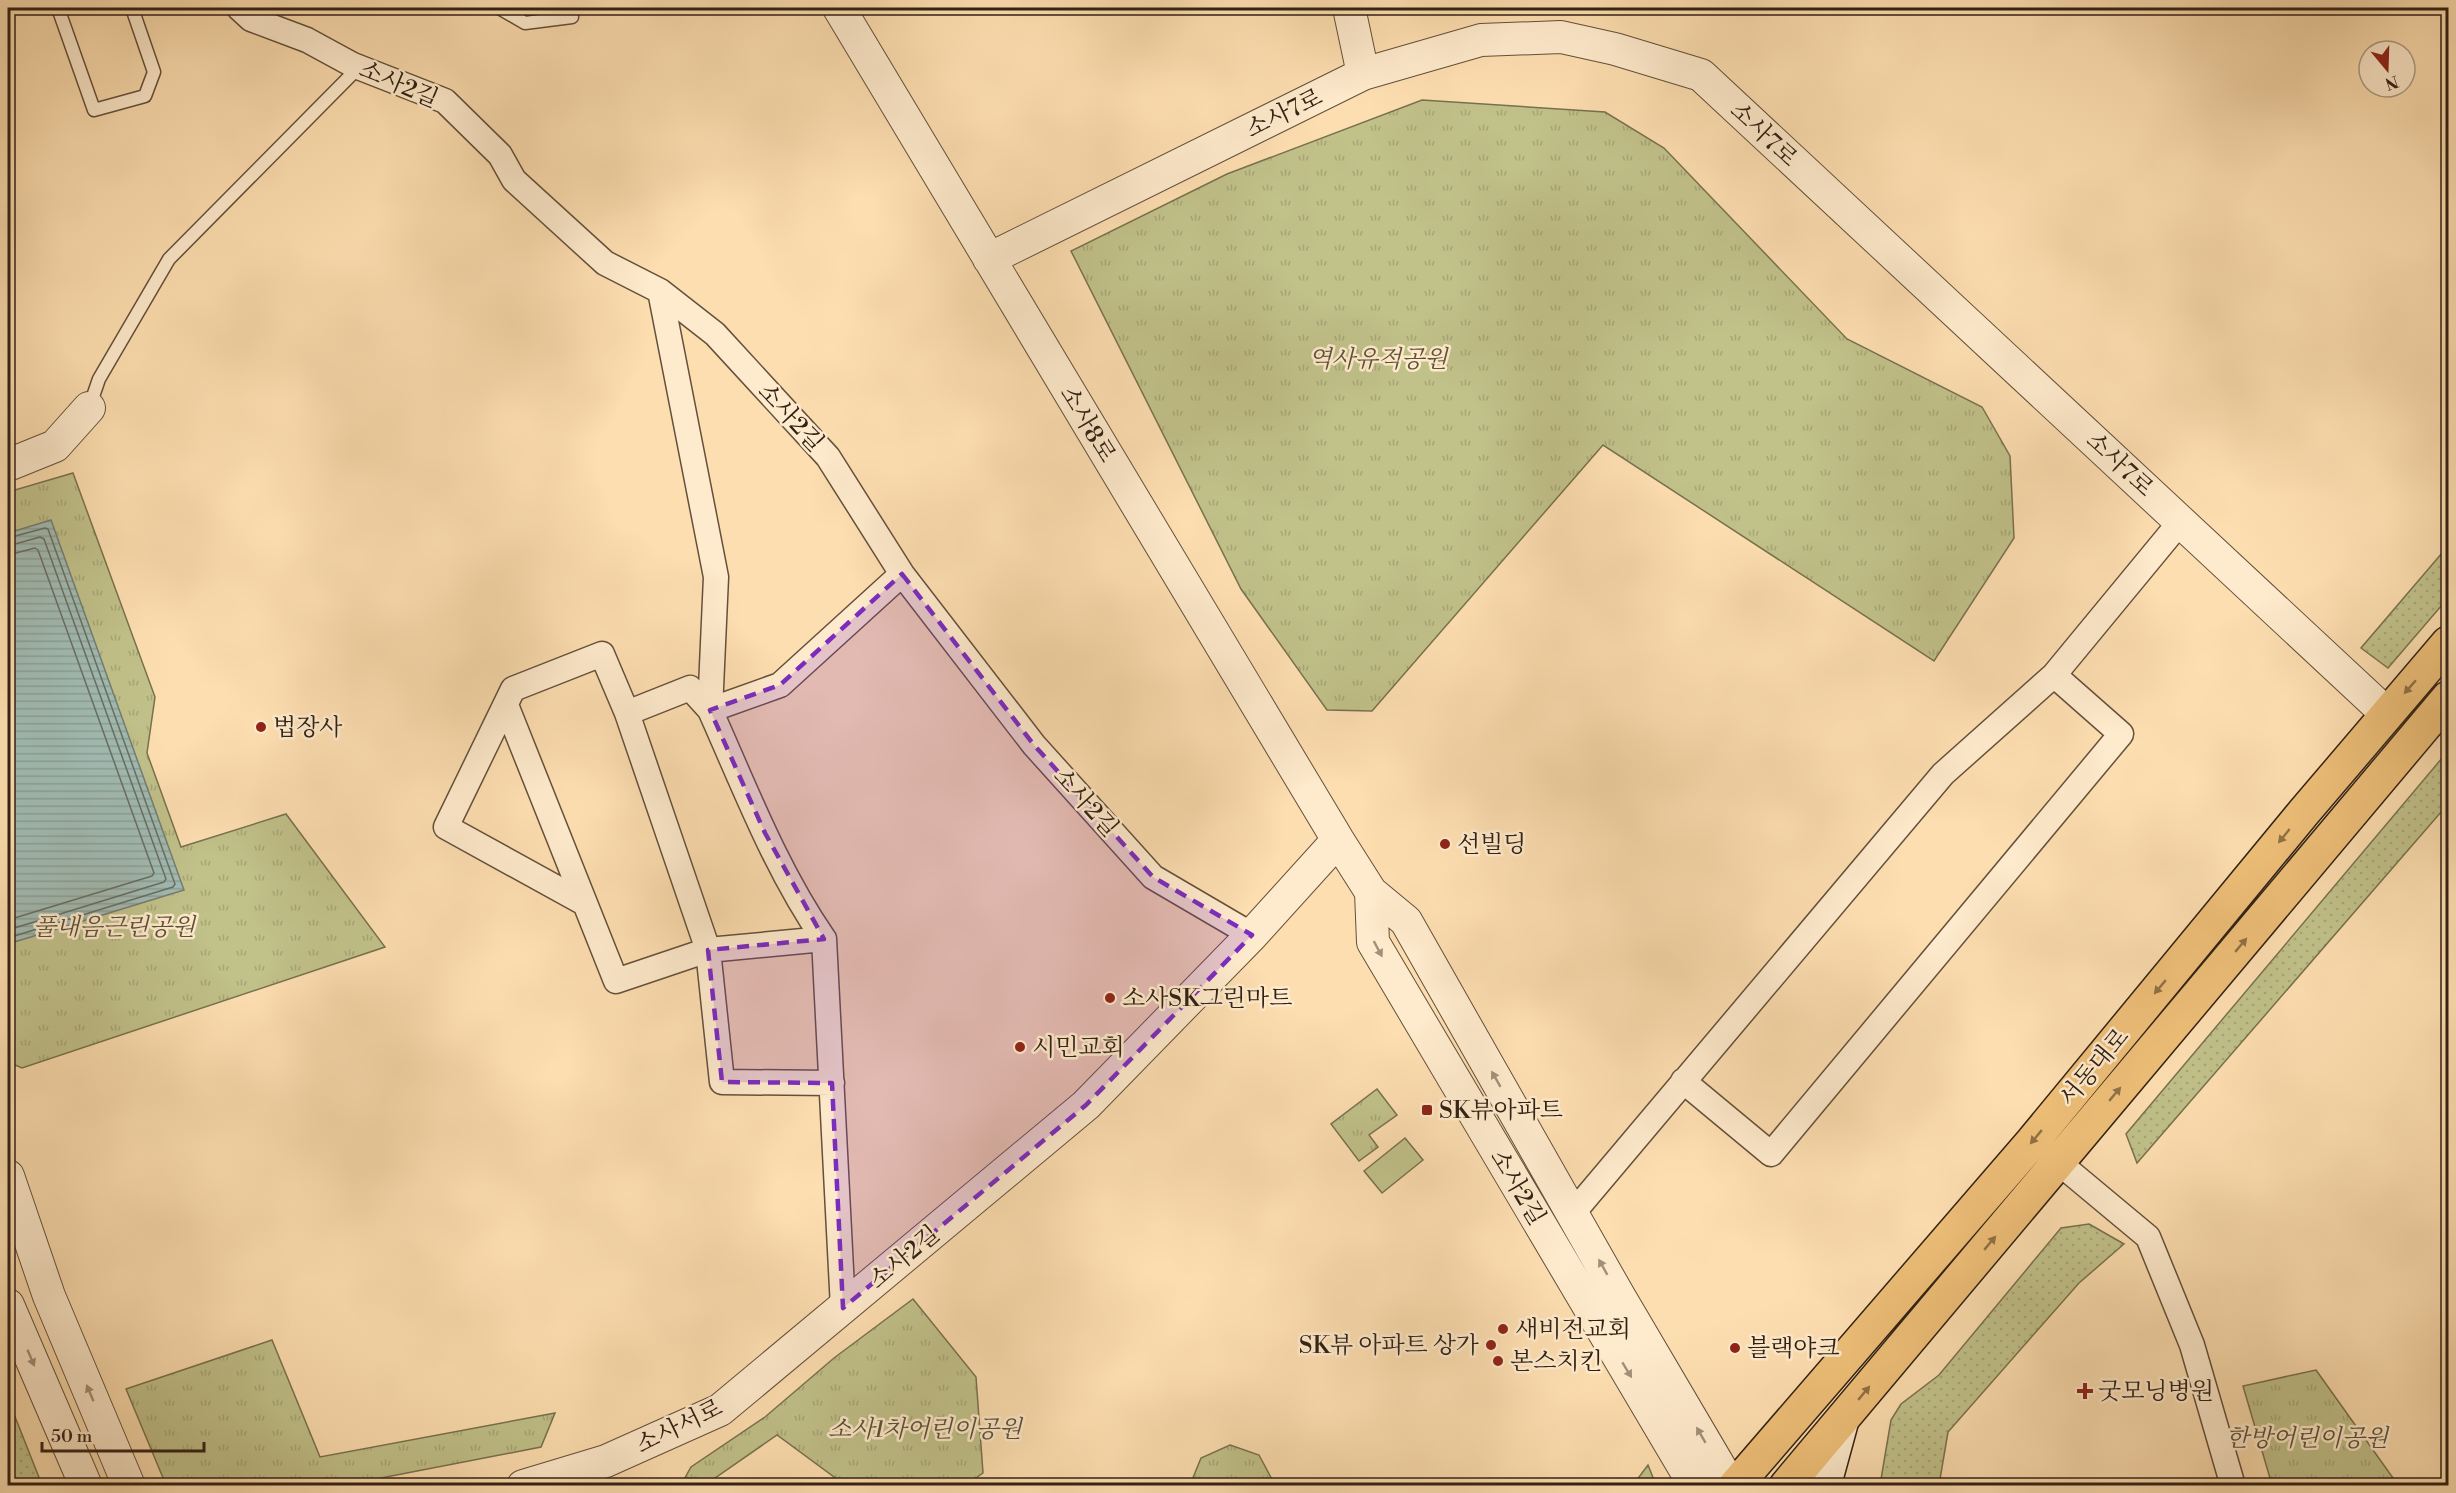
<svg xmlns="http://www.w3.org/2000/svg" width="2456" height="1493" viewBox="0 0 2456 1493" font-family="'Libre Bodoni','Noto Serif KR',serif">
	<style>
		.grass { fill: url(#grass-dots); stroke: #79714f; stroke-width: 1.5 }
		.park { fill: url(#park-tufts); stroke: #79714f; stroke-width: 1.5 }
		.pitch { fill: #c1c18a; stroke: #79714f; stroke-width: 1.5 }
		.water { fill: url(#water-rules); stroke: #747d73; stroke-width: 1.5 }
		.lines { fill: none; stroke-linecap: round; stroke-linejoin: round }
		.shore { stroke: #696e63; stroke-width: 1.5 }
		.service-casing { stroke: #64503b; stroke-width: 15 }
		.minor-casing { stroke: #64503b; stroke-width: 27 }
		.tertiary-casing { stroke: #64503b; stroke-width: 34 }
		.secondary-casing { stroke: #312114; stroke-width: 36 }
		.primary-casing { stroke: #312114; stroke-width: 36 }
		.service { stroke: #feeacc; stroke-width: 12 }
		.minor { stroke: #feeacc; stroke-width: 24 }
		.tertiary { stroke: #feeacc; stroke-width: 32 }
		.secondary { stroke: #feeacc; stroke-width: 33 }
		.primary { stroke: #eebf78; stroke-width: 33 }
		.oneway { fill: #907046 }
		.oneway2 { fill: #a29079 }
		.marked { fill: #7b2cbf; fill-opacity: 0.2; stroke: #7b2cbf; stroke-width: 4.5; stroke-dasharray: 12 8; stroke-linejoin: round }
		.poi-dot { fill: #8f2418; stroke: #feeacc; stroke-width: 2 }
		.labels { text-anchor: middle; stroke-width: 5; stroke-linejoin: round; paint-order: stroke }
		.street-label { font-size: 24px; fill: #312114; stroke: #feeacc }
		.park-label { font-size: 24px; font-style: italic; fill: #5c5137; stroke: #feeacc }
		.poi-label { font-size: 24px; fill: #312114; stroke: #feeacc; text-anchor: start }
	</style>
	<defs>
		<pattern id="grass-dots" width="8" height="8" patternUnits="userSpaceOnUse" patternTransform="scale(1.5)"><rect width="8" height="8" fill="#c1c18a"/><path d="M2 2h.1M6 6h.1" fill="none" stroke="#a6a676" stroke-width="1.8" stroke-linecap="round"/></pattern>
		<pattern id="park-tufts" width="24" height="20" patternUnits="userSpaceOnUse" patternTransform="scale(1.5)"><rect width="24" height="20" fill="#c1c18a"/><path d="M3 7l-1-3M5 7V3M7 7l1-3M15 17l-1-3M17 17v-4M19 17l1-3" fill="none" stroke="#a6a676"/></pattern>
		<pattern id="water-rules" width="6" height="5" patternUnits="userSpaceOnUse" patternTransform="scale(1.5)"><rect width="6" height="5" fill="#a1bbb2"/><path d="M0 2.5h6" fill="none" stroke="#8ba098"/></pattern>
	</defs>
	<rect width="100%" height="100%" fill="#fddeb0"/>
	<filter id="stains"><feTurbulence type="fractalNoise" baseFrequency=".00333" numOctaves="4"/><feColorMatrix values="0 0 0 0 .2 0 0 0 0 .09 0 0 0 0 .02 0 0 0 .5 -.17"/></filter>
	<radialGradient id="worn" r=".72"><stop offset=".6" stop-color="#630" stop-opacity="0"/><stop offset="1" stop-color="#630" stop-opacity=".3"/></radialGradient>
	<path class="grass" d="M 2448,546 L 2448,598 L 2388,668 L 2361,648 Z
		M 2448,751 L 2448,804 L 2137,1163 L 2126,1134 Z
		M 2089,1224 L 2124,1244 L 2079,1283 L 1948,1432 L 1939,1485 L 1880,1485 L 1891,1420 L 1901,1404 L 1939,1375 L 2061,1228 Z
		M 8,1399 L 42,1485 L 12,1485 L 8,1474 Z
		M 1648,1465 L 1656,1485 L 1633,1485 Z"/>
	<path class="park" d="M 1422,100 L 1605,112 L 1664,148 L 1847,339 L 1982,407 L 2010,456 L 2014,538 L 1934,661 L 1603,445 L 1372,711 L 1327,710 L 1241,589 L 1071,251 L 1227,174 Z
		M 73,473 L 155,697 L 147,753 L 181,847 L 286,814 L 385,947 L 22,1068 L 8,1062 L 8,492 Z
		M 1377,1089 L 1397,1115 L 1369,1135 L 1378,1147 L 1359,1161 L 1331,1124 Z
		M 913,1299 L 976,1377 L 983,1473 L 966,1485 L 845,1485 L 777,1435 L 705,1485 L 681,1485 L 691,1467 L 765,1417 L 834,1358 Z
		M 272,1340 L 320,1457 L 555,1413 L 541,1447 L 345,1485 L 166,1485 L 126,1389 Z
		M 2316,1370 L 2398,1485 L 2272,1485 L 2243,1386 Z
		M 1230,1445 L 1259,1455 L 1275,1485 L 1190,1485 L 1201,1458 Z"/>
	<path class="pitch" d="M 1405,1138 L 1423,1160 L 1382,1193 L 1364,1171 Z"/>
	<path class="water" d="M 51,520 L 184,890 L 8,944 L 8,533 Z"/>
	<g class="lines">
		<path class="shore" d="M 8,538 L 45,528 L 48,529 L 175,884 L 173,887 L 8,938
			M 8,546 L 40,537 L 44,539 L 166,879 L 164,882 L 8,930
			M 8,555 L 35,548 L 38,550 L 154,873 L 152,876 L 8,920"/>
		<g class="service-casing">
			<path id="service" d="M 58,8 L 94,110 L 145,96 L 154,72 L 132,8
				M 499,8 L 525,23 L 572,17
				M 89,408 L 99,379 L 169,259 L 359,67"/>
		</g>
		<g class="minor-casing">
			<path id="minor" d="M 239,8 L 251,19 L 307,40 L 353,65 L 445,101 L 500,155 L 514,180 L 605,263 L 660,291 L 715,334 L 828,457 L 902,574 L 1034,745 L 1153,877 L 1252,935
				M 660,291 L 716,577 L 710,710
				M 506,705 L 616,981 L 708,950 L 824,939
				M 627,713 L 708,950 L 722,1082 L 832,1083
				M 584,903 L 446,827 L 513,689 L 602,654 L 627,713 L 690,688 L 710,710
				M 1683,1081 L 1771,1154 L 2121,734 L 2054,675
				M 2058,1162 L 2148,1237 L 2192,1345 L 2233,1486
				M 1573,1213 L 1943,774 L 2054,675 L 2181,521
				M 843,1308 L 824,939 C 776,870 745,788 710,710 L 780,685 L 902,574"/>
		</g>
		<g class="tertiary-casing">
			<path id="tertiary" d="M 839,8 L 1338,840 L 1371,892 L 1406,921 L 1619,1296 L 1731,1486
				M 1349,8 L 1363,74
				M 989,259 L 1363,74 L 1481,40 L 1561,37 L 1615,49 L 1701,75 L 2387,714
				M 8,465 L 55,446 L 89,408
				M 1371,892 L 1373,942 L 1695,1486
				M 8,1176 L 49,1296 L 129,1486
				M 8,1305 L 86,1486
				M 523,1486 L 606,1461 L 720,1410 L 1086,1105 L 1252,935 L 1338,840"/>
		</g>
		<g class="secondary-casing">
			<path id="secondary" d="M 1824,1486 L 1842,1420"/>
		</g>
		<g class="primary-casing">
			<path id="primary" d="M 1735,1486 L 2032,1142 L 2304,812 L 2448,643
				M 1786,1486 L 2448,698"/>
		</g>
		<use href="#service" class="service"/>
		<use href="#minor" class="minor"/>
		<use href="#tertiary" class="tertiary"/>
		<use href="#secondary" class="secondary"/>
		<use href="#primary" class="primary"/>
	</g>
	<defs><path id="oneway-solid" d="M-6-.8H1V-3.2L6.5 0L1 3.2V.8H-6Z" transform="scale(1.5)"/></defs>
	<g class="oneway">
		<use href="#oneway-solid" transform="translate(2410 687) rotate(131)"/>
		<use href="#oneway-solid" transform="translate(2284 836) rotate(129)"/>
		<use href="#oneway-solid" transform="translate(2241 945) rotate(-50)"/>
		<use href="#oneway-solid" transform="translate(2160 987) rotate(130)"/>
		<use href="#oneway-solid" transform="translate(2115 1094) rotate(-50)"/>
		<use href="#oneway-solid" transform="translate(2036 1137) rotate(130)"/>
		<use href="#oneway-solid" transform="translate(1990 1243) rotate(-50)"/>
		<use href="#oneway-solid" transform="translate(1864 1393) rotate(-50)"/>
	</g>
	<g class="oneway2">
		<use href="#oneway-solid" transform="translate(1378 949) rotate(62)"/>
		<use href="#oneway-solid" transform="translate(1496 1079) rotate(-120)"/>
		<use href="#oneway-solid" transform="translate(1603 1267) rotate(-119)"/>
		<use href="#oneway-solid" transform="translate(31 1358) rotate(67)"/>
		<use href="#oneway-solid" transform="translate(1627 1370) rotate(59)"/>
		<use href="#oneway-solid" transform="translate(90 1393) rotate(-113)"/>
		<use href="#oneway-solid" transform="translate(1701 1435) rotate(-120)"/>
	</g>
	<path class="marked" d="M 902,574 L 1034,745 L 1153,877 L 1252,935 L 1086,1105 L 843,1308 L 832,1083 L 722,1082 L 708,950 L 824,939 L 765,833 L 710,710 L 780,685 Z"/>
	<g class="poi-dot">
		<circle cx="261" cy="727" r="6"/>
		<circle cx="1445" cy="844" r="6"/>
		<circle cx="1110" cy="998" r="6"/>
		<circle cx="1020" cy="1047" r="6"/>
		<rect x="1421" y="1104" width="12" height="12" rx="3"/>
		<circle cx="1503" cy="1329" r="6"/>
		<circle cx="1491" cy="1345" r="6"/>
		<circle cx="1735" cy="1348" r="6"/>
		<circle cx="1498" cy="1361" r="6"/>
		<path d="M2082 1382h6v6h6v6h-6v6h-6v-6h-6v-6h6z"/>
	</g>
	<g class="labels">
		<g class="street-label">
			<text transform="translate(399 84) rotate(23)" y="8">소사2길</text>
			<text transform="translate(1284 113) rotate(-26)" y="8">소사7로</text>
			<text transform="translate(1764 134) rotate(43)" y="8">소사7로</text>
			<text transform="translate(791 417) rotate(47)" y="8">소사2길</text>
			<text transform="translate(1088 424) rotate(59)" y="8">소사8로</text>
			<text transform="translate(2120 464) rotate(43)" y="8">소사7로</text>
			<text transform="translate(1086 802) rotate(48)" y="8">소사2길</text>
			<text transform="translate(2094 1067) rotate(-50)" y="8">서동대로</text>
			<text transform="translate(1518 1187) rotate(59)" y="8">소사2길</text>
			<text transform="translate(904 1257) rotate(-40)" y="8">소사2길</text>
			<text transform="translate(679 1426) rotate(-26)" y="8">소사서로</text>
		</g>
		<g class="park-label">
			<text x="1378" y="367">역사유적공원</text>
			<text x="114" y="935">풀내음근린공원</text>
			<text x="925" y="1437">소사1차어린이공원</text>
			<text x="2307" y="1446">한방어린이공원</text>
		</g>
		<g class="poi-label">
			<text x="273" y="735">법장사</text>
			<text x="1457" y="852">선빌딩</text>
			<text x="1122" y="1006">소사SK그린마트</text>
			<text x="1032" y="1055">시민교회</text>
			<text x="1439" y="1118">SK뷰아파트</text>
			<text x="1515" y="1337">새비전교회</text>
			<text x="1479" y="1353" text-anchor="end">SK뷰 아파트 상가</text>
			<text x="1747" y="1356">블랙야크</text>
			<text x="1510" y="1369">본스치킨</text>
			<text x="2098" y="1399">굿모닝병원</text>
		</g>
	</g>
	<rect width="2456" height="1493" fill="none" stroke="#fddeb0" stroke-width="30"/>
	<rect x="9" y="9" width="2438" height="1475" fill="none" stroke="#312114" stroke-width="3"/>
	<rect x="15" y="15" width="2426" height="1463" fill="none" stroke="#312114" stroke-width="1.5"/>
	<g transform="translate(2387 69) rotate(161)"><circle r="28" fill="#feeacc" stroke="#ac9a82" stroke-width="1.5"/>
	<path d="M0-4.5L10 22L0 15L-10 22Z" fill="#8f2418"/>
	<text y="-9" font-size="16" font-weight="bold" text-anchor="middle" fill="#312114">N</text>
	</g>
	<path d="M42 1442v9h162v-9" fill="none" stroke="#312114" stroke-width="3"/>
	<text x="51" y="1442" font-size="18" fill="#312114" stroke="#feeacc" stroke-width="4.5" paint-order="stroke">50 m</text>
	<rect width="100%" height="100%" filter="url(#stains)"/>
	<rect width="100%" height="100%" fill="url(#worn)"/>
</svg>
